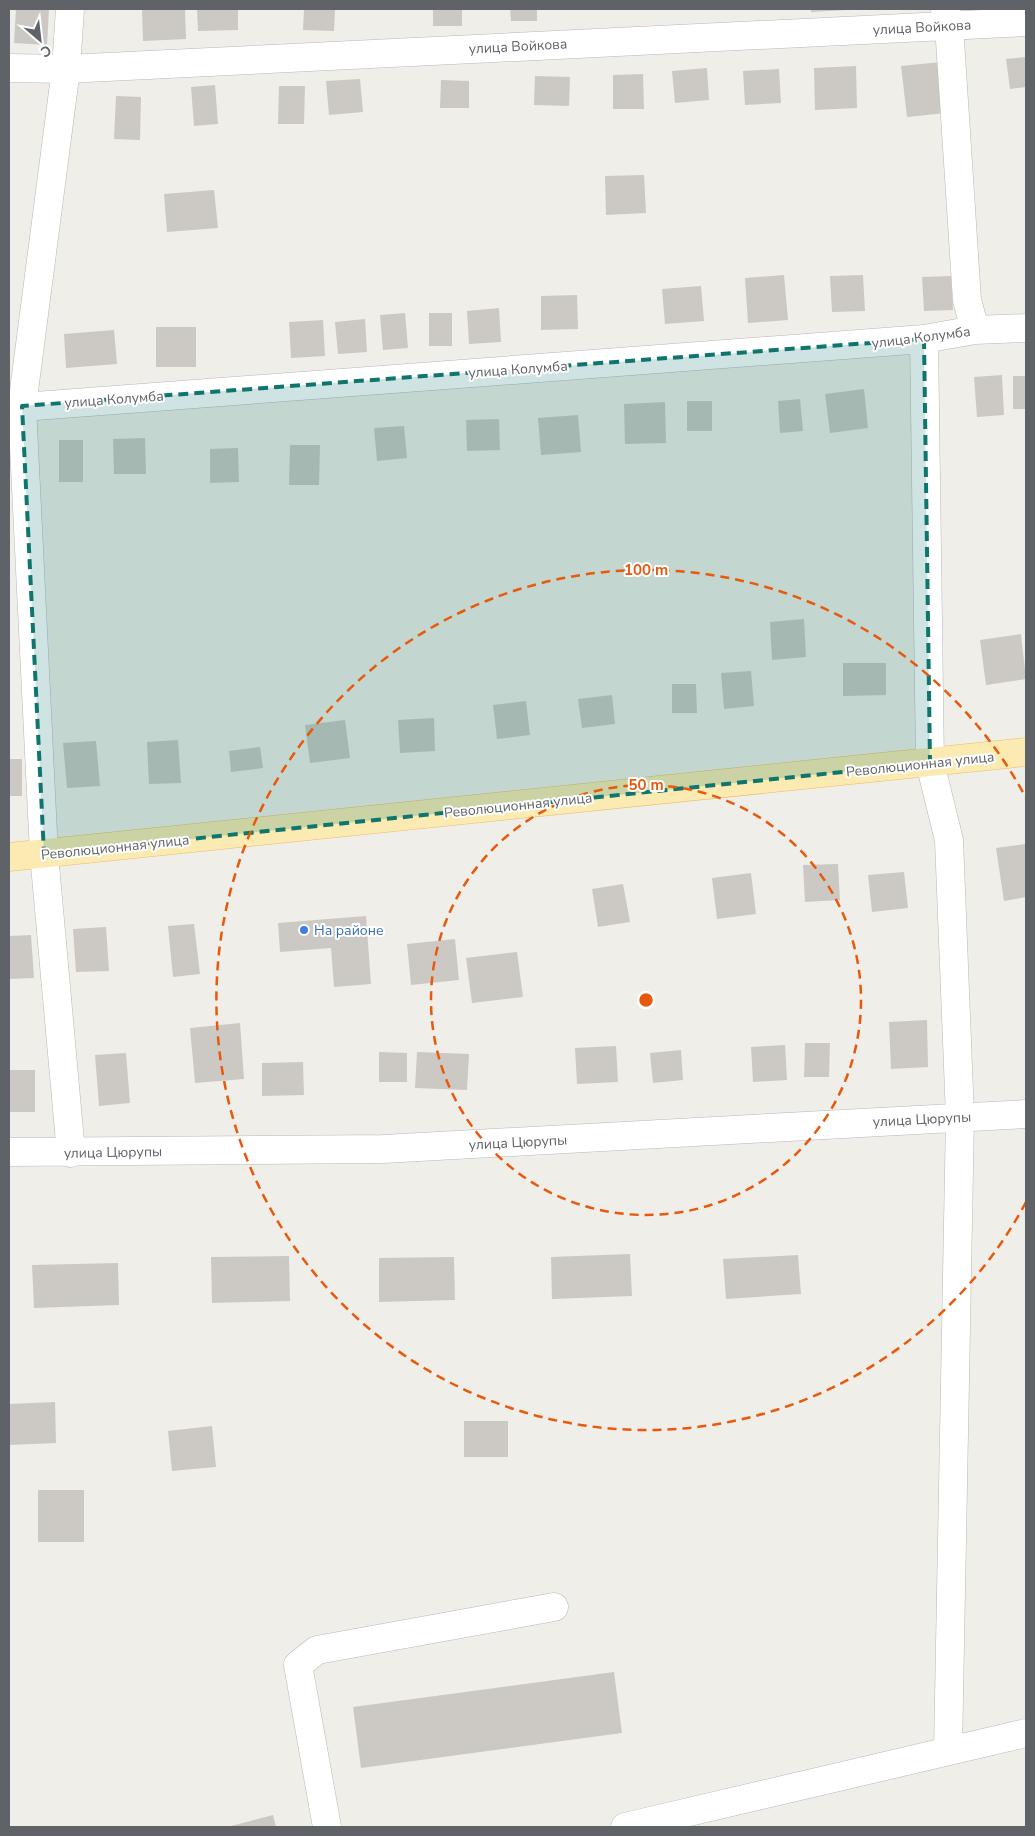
<svg xmlns="http://www.w3.org/2000/svg" width="1035" height="1836" viewBox="0 0 1035 1836" font-family="'Nunito Sans',sans-serif">
	<style>
		.building { fill: #ccc9c4 }
		.lines { fill: none; stroke-linecap: round; stroke-linejoin: round }
		.minor-casing { stroke: #b5b8bb; stroke-width: 29 }
		.major-casing { stroke: #ebbc67; stroke-width: 29 }
		.minor { stroke: #fff; stroke-width: 28 }
		.major { stroke: #fbeab2; stroke-width: 28 }
		.marked { fill: #0f766e; fill-opacity: 0.2; stroke: #0f766e; stroke-width: 4; stroke-dasharray: 10 6; stroke-linejoin: round }
		.ring { fill: none; stroke: #e8590c; stroke-width: 2.5; stroke-dasharray: 9 6 }
		.shop-dot { fill: #3f7fe0; stroke: #fff; stroke-width: 2 }
		.labels { text-anchor: middle; stroke-width: 4; stroke-linejoin: round; paint-order: stroke }
		.street-label { font-size: 14px; fill: #5f6367; stroke: #fff }
		.shop-label { font-size: 14px; fill: #366cbe; stroke: #fff; text-anchor: start }
		.centre { fill: #e8590c; stroke: #fff; stroke-width: 2.5 }
		.ring-label { font-size: 15px; text-anchor: middle; font-weight: bold; fill: #e8590c; stroke: #fff; stroke-width: 4; stroke-linejoin: round; paint-order: stroke }
	</style>
	<rect width="100%" height="100%" fill="#f0eee8"/>
	<path class="building" d="M 16,9 L 49,9 L 47,45 L 14,43 Z
		M 142,9 L 185,9 L 186,39 L 143,41 Z
		M 197,9 L 238,9 L 238,30 L 198,31 Z
		M 304,9 L 335,9 L 334,31 L 303,30 Z
		M 433,9 L 462,9 L 462,26 L 433,26 Z
		M 510,9 L 537,9 L 537,21 L 511,21 Z
		M 811,9 L 847,9 L 847,10 L 811,12 Z
		M 1026,57 L 1026,87 L 1010,89 L 1006,59 Z
		M 941,62 L 946,113 L 907,117 L 901,66 Z
		M 856,66 L 857,108 L 815,110 L 814,68 Z
		M 707,68 L 709,100 L 675,103 L 672,71 Z
		M 779,69 L 781,103 L 745,105 L 743,71 Z
		M 643,74 L 644,109 L 613,109 L 613,75 Z
		M 535,76 L 570,77 L 569,106 L 534,105 Z
		M 360,79 L 363,112 L 329,115 L 326,81 Z
		M 441,80 L 469,81 L 469,108 L 440,108 Z
		M 215,85 L 218,124 L 194,126 L 191,87 Z
		M 279,86 L 305,86 L 304,124 L 278,124 Z
		M 116,96 L 141,97 L 140,140 L 114,139 Z
		M 644,175 L 646,213 L 606,215 L 605,176 Z
		M 214,190 L 218,228 L 167,232 L 164,194 Z
		M 784,275 L 788,320 L 748,323 L 745,278 Z
		M 863,275 L 865,311 L 832,312 L 830,276 Z
		M 951,276 L 953,310 L 924,311 L 922,277 Z
		M 701,286 L 704,321 L 665,324 L 662,289 Z
		M 577,295 L 578,329 L 541,330 L 541,296 Z
		M 499,308 L 501,342 L 469,344 L 467,311 Z
		M 405,313 L 408,348 L 383,350 L 380,315 Z
		M 429,313 L 452,313 L 452,346 L 429,346 Z
		M 365,319 L 367,352 L 338,354 L 335,322 Z
		M 323,320 L 325,356 L 291,358 L 289,322 Z
		M 156,327 L 196,327 L 196,367 L 156,367 Z
		M 114,330 L 117,364 L 66,368 L 64,334 Z
		M 1002,375 L 1004,415 L 977,417 L 974,377 Z
		M 1013,376 L 1026,376 L 1026,409 L 1013,409 Z
		M 864,389 L 868,428 L 830,433 L 825,394 Z
		M 800,399 L 803,431 L 780,433 L 778,401 Z
		M 687,401 L 712,401 L 712,431 L 687,431 Z
		M 665,402 L 666,443 L 625,444 L 624,404 Z
		M 578,415 L 581,452 L 541,455 L 538,418 Z
		M 499,419 L 500,450 L 467,451 L 466,420 Z
		M 404,426 L 407,458 L 377,461 L 374,428 Z
		M 145,438 L 146,474 L 114,474 L 113,439 Z
		M 59,440 L 83,440 L 83,482 L 59,482 Z
		M 290,445 L 320,445 L 319,485 L 289,485 Z
		M 238,448 L 239,482 L 210,483 L 210,449 Z
		M 804,619 L 806,657 L 772,660 L 770,622 Z
		M 1021,634 L 1026,679 L 986,685 L 980,640 Z
		M 843,663 L 886,663 L 886,695 L 843,696 Z
		M 751,671 L 754,706 L 724,709 L 721,673 Z
		M 672,684 L 696,684 L 697,713 L 672,713 Z
		M 612,695 L 615,724 L 582,728 L 578,699 Z
		M 526,701 L 530,735 L 497,739 L 493,705 Z
		M 434,718 L 435,751 L 400,753 L 398,720 Z
		M 345,720 L 350,758 L 310,763 L 305,725 Z
		M 178,740 L 181,783 L 149,784 L 147,742 Z
		M 96,741 L 100,786 L 67,788 L 63,743 Z
		M 260,747 L 263,768 L 231,772 L 229,751 Z
		M 9,759 L 22,759 L 22,796 L 9,796 Z
		M 1026,844 L 1026,897 L 1004,901 L 996,848 Z
		M 838,864 L 840,900 L 805,902 L 803,865 Z
		M 904,872 L 908,908 L 872,912 L 868,875 Z
		M 751,873 L 756,914 L 717,919 L 712,878 Z
		M 623,884 L 630,922 L 598,927 L 592,889 Z
		M 366,916 L 371,984 L 334,987 L 331,948 L 280,952 L 278,923 Z
		M 194,924 L 200,974 L 173,977 L 168,926 Z
		M 106,927 L 109,971 L 76,972 L 73,929 Z
		M 31,935 L 34,978 L 9,979 L 9,936 Z
		M 455,939 L 459,980 L 411,985 L 407,944 Z
		M 517,952 L 523,997 L 472,1003 L 466,958 Z
		M 927,1020 L 928,1067 L 891,1069 L 889,1022 Z
		M 240,1023 L 244,1079 L 195,1083 L 190,1028 Z
		M 805,1043 L 830,1043 L 829,1077 L 804,1077 Z
		M 785,1045 L 787,1080 L 753,1082 L 751,1047 Z
		M 616,1046 L 618,1082 L 577,1084 L 575,1048 Z
		M 681,1050 L 683,1080 L 653,1083 L 650,1053 Z
		M 379,1052 L 407,1053 L 407,1082 L 379,1082 Z
		M 417,1052 L 469,1054 L 467,1090 L 415,1088 Z
		M 126,1053 L 130,1103 L 99,1106 L 95,1055 Z
		M 303,1062 L 304,1095 L 262,1096 L 262,1063 Z
		M 9,1070 L 35,1070 L 35,1112 L 9,1112 Z
		M 630,1254 L 632,1296 L 552,1299 L 551,1257 Z
		M 798,1255 L 801,1294 L 726,1299 L 723,1259 Z
		M 289,1256 L 290,1301 L 212,1303 L 211,1257 Z
		M 454,1257 L 455,1300 L 379,1302 L 379,1258 Z
		M 118,1263 L 119,1305 L 34,1308 L 32,1265 Z
		M 55,1402 L 56,1443 L 9,1445 L 9,1404 Z
		M 464,1421 L 508,1421 L 508,1457 L 464,1457 Z
		M 212,1426 L 216,1467 L 172,1471 L 168,1431 Z
		M 38,1490 L 84,1490 L 84,1542 L 38,1542 Z
		M 614,1672 L 622,1733 L 361,1768 L 353,1707 Z
		M 273,1815 L 276,1827 L 227,1827 Z"/>
	<g class="lines">
		<g class="minor-casing">
			<path id="minor" d="M 70,9 L 66,69 L 22,406 L 44,854 L 71,1153
				M 945,9 L 949,25 L 967,300 L 975,330
				M 9,68 L 66,69 L 1026,22
				M 924,339 L 930,763 L 949,840 L 960,1117 L 948,1751
				M 9,408 L 924,339 L 975,330 L 1026,328
				M 9,1152 L 383,1149 L 1026,1114
				M 327,1827 L 298,1665 L 317,1650 L 554,1607
				M 625,1827 L 1026,1733"/>
		</g>
		<g class="major-casing">
			<path id="major" d="M 9,857 L 1026,752"/>
		</g>
		<use href="#minor" class="minor"/>
		<use href="#major" class="major"/>
	</g>
	<path class="marked" d="M 924,339 L 930,763 L 44,854 L 22,406 Z"/>
	<g class="ring">
		<circle cx="646" cy="1000" r="215"/>
		<path d="M1026 1202A430 430 0 1 1 1026 798"/>
	</g>
	<circle class="shop-dot" cx="304" cy="930" r="5"/>
	<g class="labels">
		<g class="street-label">
			<text transform="translate(922 27) rotate(-3)" y="5">улица Войкова</text>
			<text transform="translate(518 46) rotate(-3)" y="5">улица Войкова</text>
			<text transform="translate(921 337) rotate(-7)" y="5">улица Колумба</text>
			<text transform="translate(518 369) rotate(-4)" y="5">улица Колумба</text>
			<text transform="translate(114 399) rotate(-4)" y="5">улица Колумба</text>
			<text transform="translate(920 764) rotate(-6)" y="5">Революционная улица</text>
			<text transform="translate(518 805) rotate(-6)" y="5">Революционная улица</text>
			<text transform="translate(115 847) rotate(-6)" y="5">Революционная улица</text>
			<text transform="translate(922 1119) rotate(-3)" y="5">улица Цюрупы</text>
			<text transform="translate(518 1142) rotate(-3)" y="5">улица Цюрупы</text>
			<text transform="translate(113 1152) rotate(-1)" y="5">улица Цюрупы</text>
		</g>
		<g class="shop-label">
			<text x="314" y="935">На районе</text>
		</g>
	</g>
	<circle cx="646" cy="1000" r="8" class="centre"/>
	<g class="ring-label">
		<text x="646" y="575">100 m</text>
		<text x="646" y="790">50 m</text>
	</g>
	<rect width="1035" height="1836" fill="none" stroke="#5f6367" stroke-width="20"/>
	<g transform="translate(40 40) rotate(152)" stroke="#ffffff" stroke-width="4" paint-order="stroke">
	<path d="M0-4L9 19L0 12L-9 19Z" fill="#5f6367"/>
	<text y="-8" font-size="14" font-weight="bold" text-anchor="middle" fill="#5f6367">С</text>
	</g>
</svg>
